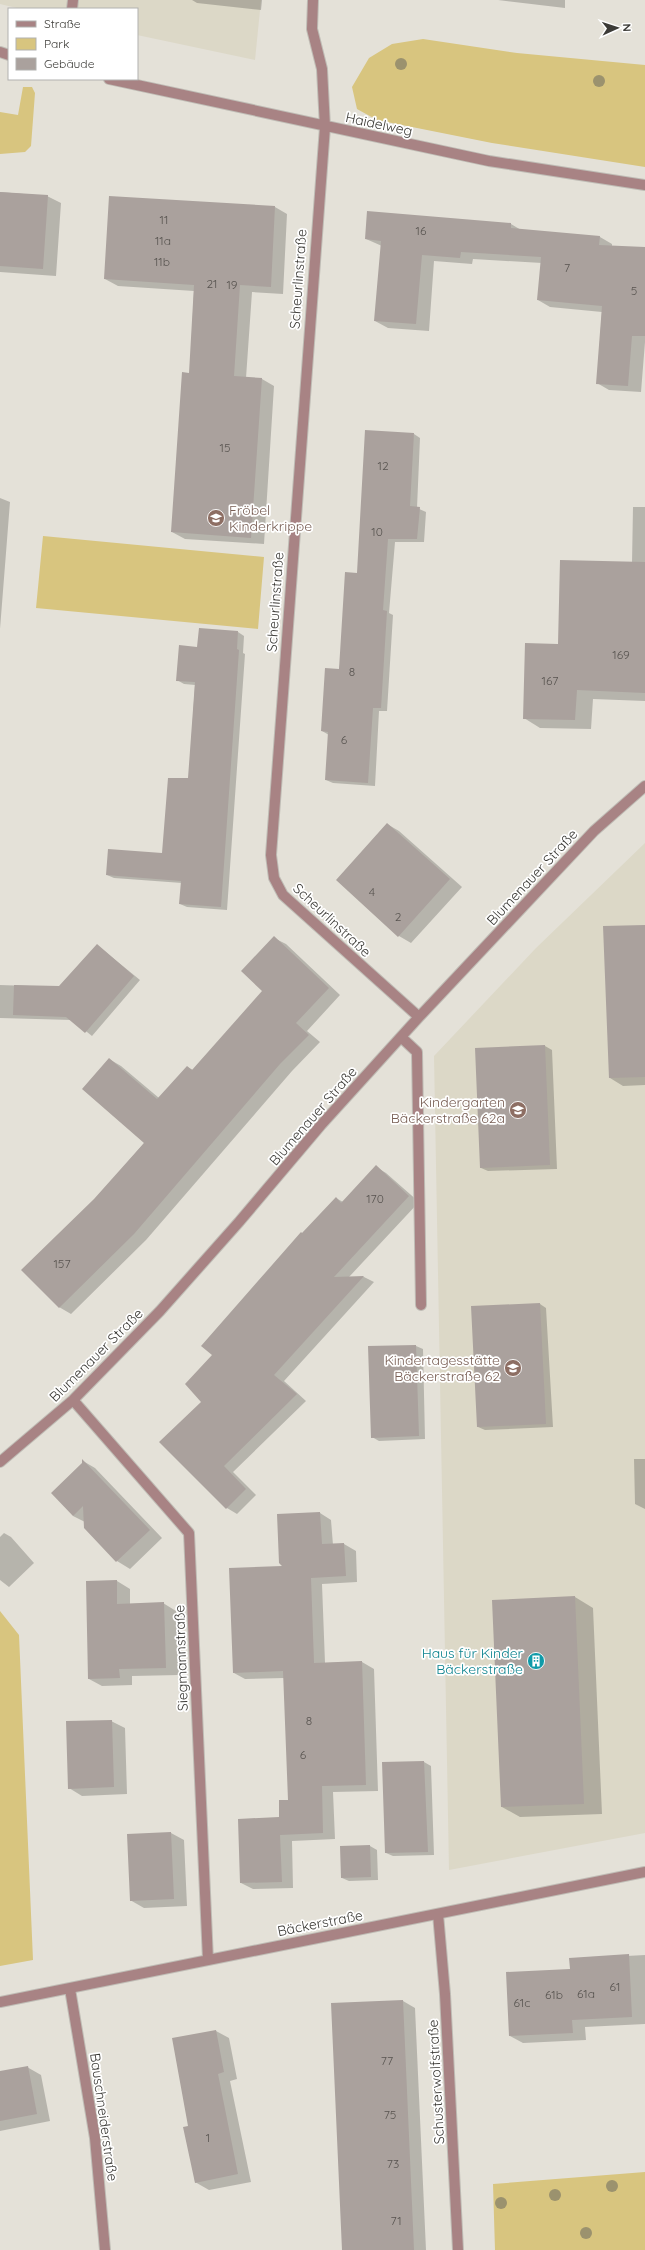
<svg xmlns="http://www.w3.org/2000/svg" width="645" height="2250" viewBox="0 0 645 2250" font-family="Quicksand,sans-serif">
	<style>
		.built { fill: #dcd8c7 }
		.green { fill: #d8c57f }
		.shadow { fill: #0003 }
		.building { fill: #aaa19d }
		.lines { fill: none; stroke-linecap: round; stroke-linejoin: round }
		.minor-casing { stroke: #bfbcb5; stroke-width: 12 }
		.minor { stroke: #a88384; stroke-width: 10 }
		.tree { fill: #9b926e }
		.labels { text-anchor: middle; stroke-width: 3.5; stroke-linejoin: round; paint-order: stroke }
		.number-label { font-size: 12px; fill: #585450 }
		.street-label { font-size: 14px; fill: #3c3b37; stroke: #fff }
		.education-label { font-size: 14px; fill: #785e54; stroke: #fff; text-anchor: end }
		.culture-label { font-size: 14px; fill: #0d838f; stroke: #fff; text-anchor: end }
	</style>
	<rect width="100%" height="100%" fill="#e4e1d8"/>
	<path class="built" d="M 0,0 L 261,0 L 255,60 L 137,35 L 137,9 L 21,9 L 0,4 Z
		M 645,843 L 645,1833 L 449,1870 L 434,1056 L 536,948 Z"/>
	<path class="green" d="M 423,39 L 517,53 L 645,65 L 645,167 L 492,143 L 377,120 L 357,109 L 352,87 L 369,58 L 392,44 Z
		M 23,87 L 32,87 L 35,93 L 31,146 L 25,152 L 0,154 L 0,112 L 18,115 Z
		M 43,536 L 264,557 L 258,629 L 36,608 Z
		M 0,1611 L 19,1635 L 33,1960 L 0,1966 Z
		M 645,2172 L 645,2250 L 495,2250 L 493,2184 Z"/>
	<path class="shadow" d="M 192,0 L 262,0 L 261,10 L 197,3 Z
		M 498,0 L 565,0 L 565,8 Z
		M 0,192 L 47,196 L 61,203 L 56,276 L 0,272 Z
		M 275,207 L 287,214 L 283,294 L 252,292 L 246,378 L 262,379 L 274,386 L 264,544 L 185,539 L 172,532 L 190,374 L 194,291 L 118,286 L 105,279 Z
		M 511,224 L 521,230 L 600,237 L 612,244 L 612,247 L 645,248 L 645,342 L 641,392 L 609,390 L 597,383 L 602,312 L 550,307 L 538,300 L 542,263 L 473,259 L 472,264 L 434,261 L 429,331 L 388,328 L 375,321 L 382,246 L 366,239 Z
		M 414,434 L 420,438 L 417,508 L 426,512 L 424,542 L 395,542 L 389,613 L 393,615 L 387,711 L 379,711 L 375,786 L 333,783 L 326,780 L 329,735 L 322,731 L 339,670 L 358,574 Z
		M 0,498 L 10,502 L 0,629 Z
		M 633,507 L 645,507 L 645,701 L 593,699 L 591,729 L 540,728 L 524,718 L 632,563 Z
		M 238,632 L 244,636 L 243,653 L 245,654 L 227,910 L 187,907 L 180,904 L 182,883 L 114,878 L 107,875 L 163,854 L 189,779 L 195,685 L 184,684 L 177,680 L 198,648 Z
		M 387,824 L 399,831 L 462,887 L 411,943 L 399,936 L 337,880 Z
		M 645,926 L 645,1085 L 623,1086 L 610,1078 Z
		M 274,938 L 286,944 L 340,995 L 307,1031 L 320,1042 L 292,1071 L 146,1240 L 71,1314 L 59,1307 L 95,1200 L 145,1142 L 109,1059 L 121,1066 L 159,1098 L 187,1067 L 193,1070 L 264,991 Z
		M 97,945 L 140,980 L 92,1036 L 72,1020 L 0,1018 L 0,985 L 59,987 Z
		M 545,1046 L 552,1050 L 557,1169 L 488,1171 L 481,1168 L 476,1049 Z
		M 376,1167 L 386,1173 L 419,1202 L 349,1277 L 364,1277 L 374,1282 L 284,1381 L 306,1401 L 233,1472 L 256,1495 L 237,1514 L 227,1508 L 161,1442 L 202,1402 L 213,1355 L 303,1234 L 336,1198 L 343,1202 Z
		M 540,1304 L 546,1308 L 553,1427 L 485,1430 L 478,1427 Z
		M 416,1346 L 423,1349 L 425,1439 L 379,1441 L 372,1437 Z
		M 634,1459 L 645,1459 L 645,1509 L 635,1504 Z
		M 83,1461 L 95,1468 L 162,1538 L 130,1569 L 117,1561 L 85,1528 L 85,1522 L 73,1516 Z
		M 320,1513 L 331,1520 L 333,1545 L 344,1544 L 356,1551 L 357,1582 L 322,1584 L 325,1663 L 362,1662 L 374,1669 L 378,1791 L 333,1792 L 335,1839 L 292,1841 L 293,1888 L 253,1889 L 241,1883 L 289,1800 L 284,1678 L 245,1679 L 234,1673 L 284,1567 Z
		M 4,1533 L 11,1537 L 34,1563 L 9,1587 L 0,1580 L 0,1537 Z
		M 117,1581 L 130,1589 L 130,1604 L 163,1603 L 176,1611 L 179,1675 L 132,1676 L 132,1685 L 102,1686 L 89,1679 Z
		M 575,1597 L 593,1608 L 602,1814 L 520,1817 L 502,1807 Z
		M 111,1721 L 125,1728 L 127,1794 L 82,1796 L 69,1788 Z
		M 424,1762 L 431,1766 L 434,1855 L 393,1856 L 386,1853 L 383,1763 Z
		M 171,1833 L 184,1840 L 187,1906 L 144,1908 L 130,1900 Z
		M 370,1846 L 377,1850 L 378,1880 L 349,1881 L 342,1878 Z
		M 645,1955 L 645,2024 L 585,2027 L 586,2040 L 523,2043 L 510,2036 L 571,1970 L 570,1959 Z
		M 403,2001 L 415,2008 L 426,2250 L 343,2250 Z
		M 216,2031 L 229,2038 L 237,2079 L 230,2081 L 251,2182 L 209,2190 L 195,2182 L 189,2126 Z
		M 27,2067 L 41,2075 L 50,2121 L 0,2131 L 0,2073 Z"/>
	<path class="building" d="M 0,192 L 48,195 L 43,269 L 0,266 Z
		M 109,196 L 275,206 L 271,287 L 240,285 L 234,376 L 262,378 L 251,538 L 171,532 L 182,372 L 189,373 L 194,285 L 104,279 Z
		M 367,211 L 511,223 L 511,228 L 600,236 L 599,245 L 645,247 L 645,336 L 632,336 L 628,386 L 596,384 L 602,306 L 537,300 L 541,257 L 461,252 L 460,258 L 422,255 L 416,324 L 374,321 L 381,241 L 365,239 Z
		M 365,430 L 414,433 L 410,506 L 420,507 L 417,539 L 388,539 L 383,610 L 387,611 L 381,708 L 373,708 L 368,783 L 325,780 L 328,732 L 321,731 L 325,668 L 339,669 L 345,572 L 357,573 Z
		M 560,560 L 645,562 L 645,693 L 577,690 L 575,720 L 523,719 L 525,643 L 558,644 Z
		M 199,628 L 238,631 L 237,649 L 239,650 L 221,907 L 179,904 L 181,881 L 106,875 L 108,849 L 162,853 L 168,778 L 188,778 L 195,682 L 176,681 L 179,645 L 197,647 Z
		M 387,823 L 450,879 L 398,937 L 336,880 Z
		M 645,925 L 645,1077 L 609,1078 L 603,926 Z
		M 274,936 L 329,988 L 296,1023 L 309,1035 L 280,1064 L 134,1234 L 59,1308 L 21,1270 L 94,1199 L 144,1143 L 82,1089 L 109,1058 L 157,1099 L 187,1066 L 192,1070 L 262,991 L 241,971 Z
		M 97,944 L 134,976 L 85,1033 L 66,1017 L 13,1015 L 14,985 L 59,986 Z
		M 545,1045 L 550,1165 L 480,1168 L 475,1048 Z
		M 376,1165 L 409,1196 L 334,1277 L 364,1276 L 274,1375 L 297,1394 L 224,1466 L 246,1489 L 226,1509 L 159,1442 L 201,1402 L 185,1384 L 212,1355 L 201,1346 L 301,1232 L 302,1233 L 336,1197 L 341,1203 Z
		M 540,1303 L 546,1424 L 477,1427 L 471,1306 Z
		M 416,1345 L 419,1436 L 371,1438 L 368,1346 Z
		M 82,1459 L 150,1530 L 116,1562 L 84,1528 L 83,1506 L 73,1516 L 51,1493 L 82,1463 Z
		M 320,1512 L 322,1544 L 344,1543 L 346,1576 L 311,1578 L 314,1663 L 362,1661 L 366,1785 L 322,1786 L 323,1833 L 280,1835 L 282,1882 L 240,1883 L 238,1819 L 279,1817 L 279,1800 L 288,1800 L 283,1671 L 233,1673 L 229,1568 L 282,1566 L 279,1563 L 277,1514 Z
		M 117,1580 L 117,1604 L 164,1602 L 166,1668 L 119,1669 L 120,1678 L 88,1679 L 86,1581 Z
		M 575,1596 L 584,1804 L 501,1807 L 492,1600 Z
		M 112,1720 L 114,1787 L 68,1789 L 66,1721 Z
		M 424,1761 L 428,1852 L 385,1853 L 382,1762 Z
		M 171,1832 L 174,1899 L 130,1901 L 127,1834 Z
		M 370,1845 L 371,1877 L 341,1878 L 340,1846 Z
		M 629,1954 L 632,2017 L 572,2020 L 573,2033 L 509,2036 L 506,1972 L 570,1969 L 569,1958 Z
		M 403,2000 L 414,2250 L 342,2250 L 331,2003 Z
		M 216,2030 L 224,2072 L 218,2074 L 238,2174 L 195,2183 L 183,2127 L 188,2126 L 172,2038 Z
		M 28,2066 L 37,2114 L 0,2121 L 0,2071 Z"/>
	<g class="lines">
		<g class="minor-casing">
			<path id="minor" d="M 313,0 L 312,29 L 322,69 L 325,127 L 271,855 L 274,878 L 283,895 L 419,1017
				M 72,9 L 73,0
				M 0,52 L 9,55
				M 109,79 L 489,161 L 645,185
				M 401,1037 L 417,1052 L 421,1305
				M 73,1400 L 189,1533 L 208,1960
				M 0,1462 L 73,1400 L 160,1311 L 239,1222 L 321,1125 L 419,1017 L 594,831 L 645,786
				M 438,1914 L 445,1994 L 458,2250
				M 70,1989 L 95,2138 L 105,2250
				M 0,2002 L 645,1872"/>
		</g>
		<use href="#minor" class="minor"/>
	</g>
	<g class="tree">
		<circle cx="401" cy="64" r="6"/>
		<circle cx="599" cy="81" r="6"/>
		<circle cx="612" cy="2186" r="6"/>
		<circle cx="555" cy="2195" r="6"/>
		<circle cx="501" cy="2203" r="6"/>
		<circle cx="586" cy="2233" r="6"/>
	</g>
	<defs>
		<g id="school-disc" transform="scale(0.9)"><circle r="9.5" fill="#8d6e63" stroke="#fff"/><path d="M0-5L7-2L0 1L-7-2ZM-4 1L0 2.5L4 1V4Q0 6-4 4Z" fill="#fff"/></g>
		<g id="building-disc" transform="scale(0.9)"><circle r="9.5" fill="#0f9aa8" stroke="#fff"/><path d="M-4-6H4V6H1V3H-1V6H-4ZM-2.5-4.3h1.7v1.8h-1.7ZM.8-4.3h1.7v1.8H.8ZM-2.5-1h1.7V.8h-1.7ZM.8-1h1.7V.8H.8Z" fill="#fff"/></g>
	</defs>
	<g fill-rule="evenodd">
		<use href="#school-disc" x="216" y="518"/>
		<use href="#school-disc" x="518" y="1110"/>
		<use href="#school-disc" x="513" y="1368"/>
		<use href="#building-disc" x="536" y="1661"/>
	</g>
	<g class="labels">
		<g class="number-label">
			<text x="164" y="224">11</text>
			<text x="421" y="235">16</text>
			<text x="163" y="245">11a</text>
			<text x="162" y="266">11b</text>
			<text x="567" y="272">7</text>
			<text x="212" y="288">21</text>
			<text x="232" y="289">19</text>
			<text x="634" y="295">5</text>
			<text x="225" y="452">15</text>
			<text x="383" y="470">12</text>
			<text x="377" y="536">10</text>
			<text x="621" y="659">169</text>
			<text x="352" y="676">8</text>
			<text x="550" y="685">167</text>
			<text x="344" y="744">6</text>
			<text x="372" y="896">4</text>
			<text x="398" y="921">2</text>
			<text x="375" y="1203">170</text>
			<text x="62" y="1268">157</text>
			<text x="309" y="1725">8</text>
			<text x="303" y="1759">6</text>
			<text x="615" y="1991">61</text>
			<text x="586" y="1998">61a</text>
			<text x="554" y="1999">61b</text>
			<text x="522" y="2007">61c</text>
			<text x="387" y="2065">77</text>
			<text x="390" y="2119">75</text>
			<text x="208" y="2142">1</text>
			<text x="393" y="2168">73</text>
			<text x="396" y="2225">71</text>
		</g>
		<g class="street-label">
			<text transform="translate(379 124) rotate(12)" y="5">Haidelweg</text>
			<text transform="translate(298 279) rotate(-86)" y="5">Scheurlinstraße</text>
			<text transform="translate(275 602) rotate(-86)" y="5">Scheurlinstraße</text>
			<text transform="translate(532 877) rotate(-47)" y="5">Blumenauer Straße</text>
			<text transform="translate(332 920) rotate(43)" y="5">Scheurlinstraße</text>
			<text transform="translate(313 1116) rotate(-49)" y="5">Blumenauer Straße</text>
			<text transform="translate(96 1355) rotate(-45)" y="5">Blumenauer Straße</text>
			<text transform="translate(181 1658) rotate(-92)" y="5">Siegmannstraße</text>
			<text transform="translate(320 1923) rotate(-11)" y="5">Bäckerstraße</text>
			<text transform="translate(436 2082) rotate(-93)" y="5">Schusterwolfstraße</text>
			<text transform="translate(104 2117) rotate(82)" y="5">Bauschneiderstraße</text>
		</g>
		<g class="education-label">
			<text x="229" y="515" text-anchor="start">Fröbel<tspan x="229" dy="16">Kinderkrippe</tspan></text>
			<text x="505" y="1107">Kindergarten<tspan x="505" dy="16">Bäckerstraße 62a</tspan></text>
			<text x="500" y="1365">Kindertagesstätte<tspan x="500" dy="16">Bäckerstraße 62</tspan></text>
		</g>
		<g class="culture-label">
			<text x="523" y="1658">Haus für Kinder<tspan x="523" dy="16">Bäckerstraße</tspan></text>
		</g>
	</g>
	<rect x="8" y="8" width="130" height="72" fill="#ffffff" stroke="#b1b1af"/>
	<rect x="16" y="21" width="20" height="6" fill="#a88384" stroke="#b1b1af"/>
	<text x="44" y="28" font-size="12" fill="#3c3b37">Straße</text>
	<rect x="16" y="38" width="20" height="12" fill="#d8c57f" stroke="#b1b1af"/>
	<text x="44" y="48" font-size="12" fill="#3c3b37">Park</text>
	<rect x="16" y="58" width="20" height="12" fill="#aaa19d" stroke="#b1b1af"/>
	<text x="44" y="68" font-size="12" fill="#3c3b37">Gebäude</text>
	<g transform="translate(617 28) rotate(87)" stroke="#ffffff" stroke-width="3" paint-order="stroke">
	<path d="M0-3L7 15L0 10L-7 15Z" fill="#3c3b37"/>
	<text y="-6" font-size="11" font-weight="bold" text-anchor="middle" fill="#3c3b37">N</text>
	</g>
</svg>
